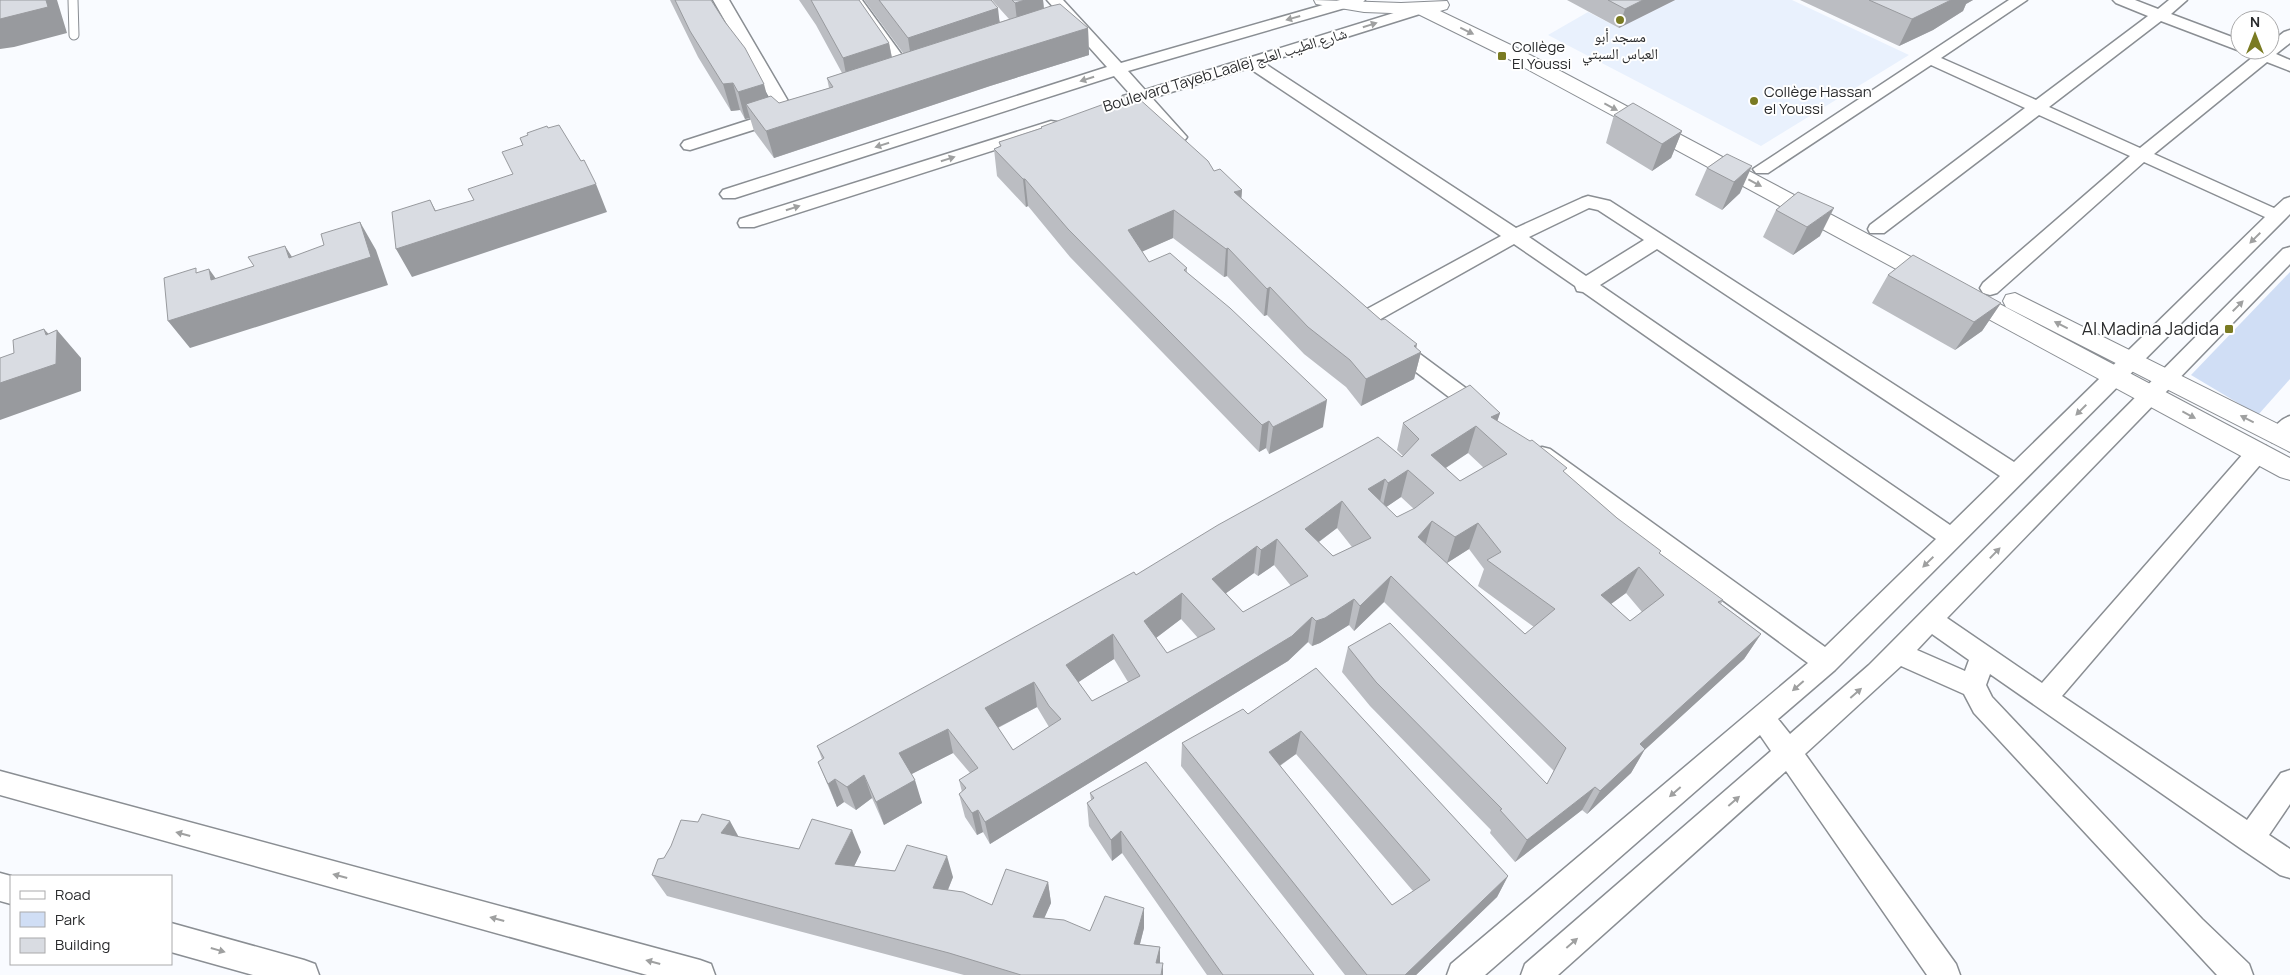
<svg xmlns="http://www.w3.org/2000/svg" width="2290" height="975" viewBox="0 0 2290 975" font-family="Manrope,'Noto Naskh Arabic',sans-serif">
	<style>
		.built { fill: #e9f1fd }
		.green { fill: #d0def5 }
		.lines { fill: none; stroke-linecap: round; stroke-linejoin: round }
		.lane-casing { stroke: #8a8e93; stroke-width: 11 }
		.street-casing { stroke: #8a8e93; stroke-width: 3 }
		.secondary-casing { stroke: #8a8e93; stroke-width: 2 }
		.lane { stroke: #fff; stroke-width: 9 }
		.street { fill: #fff; fill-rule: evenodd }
		.secondary { fill: #fff; fill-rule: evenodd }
		.wall { fill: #bbbdc2; fill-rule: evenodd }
		.shaded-wall { fill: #989a9e }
		.building { fill: #d9dce2; stroke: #989a9e; fill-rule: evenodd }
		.oneway { fill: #9fa0a0 }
		.poi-dot { fill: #7a7b22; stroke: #fff; stroke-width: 2 }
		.labels { text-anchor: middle; stroke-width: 4; stroke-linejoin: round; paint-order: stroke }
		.far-poi-label { font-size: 15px; fill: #2a2b2d; stroke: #fff; text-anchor: start }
		.far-street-label { font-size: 15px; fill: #2a2b2d; stroke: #fff }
		.poi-label { font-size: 18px; fill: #2a2b2d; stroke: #fff; text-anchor: end }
	</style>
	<rect width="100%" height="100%" fill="#f9fbff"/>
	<path class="built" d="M 1675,0 L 1792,0 L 1909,55 L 1761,146 L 1548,35 L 1588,12 L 1619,28 Z"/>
	<path class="green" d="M 2290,272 L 2290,379 L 2258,415 L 2191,375 Z"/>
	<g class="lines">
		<g class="lane-casing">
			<path id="lane" d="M 73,0 L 74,35"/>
		</g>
		<g class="street-casing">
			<path id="street" d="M 713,0 L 729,0 L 795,113 L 788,119 L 690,150 L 684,149 L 681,145 L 684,141 L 777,111 Z
				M 846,0 L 862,0 L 915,73 L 913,76 L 901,76 Z
				M 1047,0 L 1063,0 L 1121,63 L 1340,0 L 1365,0 L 1362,3 L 1128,71 L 1145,90 L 1413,7 L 1423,7 L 1426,10 L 1423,13 L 1264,63 L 1516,228 L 1582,198 L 1588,196 L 1610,201 L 2014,462 L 2265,217 L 2144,162 L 1997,293 L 1990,295 L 1983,293 L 1980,288 L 1983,283 L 2130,156 L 2039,115 L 1884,233 L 1870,233 L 1868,229 L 1870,225 L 2025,108 L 1931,65 L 1768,173 L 1756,173 L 1753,169 L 2009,0 L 2027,0 L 1941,58 L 2036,100 L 2148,16 L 2116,3 L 2113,0 L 2135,0 L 2158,9 L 2169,0 L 2187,0 L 2171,14 L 2240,40 L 2240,50 L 2243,50 L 2240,51 L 2161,21 L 2049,107 L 2140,148 L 2253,57 L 2248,54 L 2247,50 L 2270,50 L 2270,43 L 2284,32 L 2290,30 L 2290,43 L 2276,54 L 2290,60 L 2290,71 L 2267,62 L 2154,154 L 2274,208 L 2284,199 L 2290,197 L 2290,214 L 1835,670 L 1778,719 L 1790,734 L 1869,665 L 2283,249 L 2290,247 L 2290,264 L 1947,618 L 2042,683 L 2250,446 L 2258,444 L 2266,446 L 2269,452 L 2266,458 L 2062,696 L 2247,820 L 2281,773 L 2290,770 L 2290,804 L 2269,835 L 2290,849 L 2290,878 L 2280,875 L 2240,848 L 1990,674 L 1986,685 L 1992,697 L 2202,919 L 2249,964 L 2253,975 L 2217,975 L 1974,713 L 1964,694 L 1901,666 L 1805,754 L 1956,964 L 1960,975 L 1927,975 L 1786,771 L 1558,975 L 1521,975 L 1525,964 L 1771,751 L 1760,735 L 1485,975 L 1447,975 L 1451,964 L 1808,663 L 1534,461 L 1531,455 L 1534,449 L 1542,447 L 1550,449 L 1825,647 L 1936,539 L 1583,292 L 1577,291 L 1575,286 L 1514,244 L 1370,325 L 1363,327 L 1356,325 L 1353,320 L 1356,315 L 1501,236 L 1249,68 L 1152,98 L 1187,137 L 1184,141 L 1172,141 L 1138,103 L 1129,105 L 1123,104 L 1121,100 L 1123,96 L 1130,94 L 1114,76 L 735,198 L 723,198 L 720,194 L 723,190 L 1107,67 ZM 1589,208 L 1598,210 L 1644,240 L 1586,276 L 1529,237 ZM 1657,249 L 2000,476 L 1950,525 L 1600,285 ZM 1932,634 L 1969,660 L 1965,671 L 1917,650 Z
				M 1051,121 L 1057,122 L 1060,126 L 1057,130 L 754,227 L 740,227 L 738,223 L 740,219 Z
				M 1394,338 L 1401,340 L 1490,406 L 1493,411 L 1490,416 L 1482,419 L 1474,416 L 1387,350 L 1384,345 L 1387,340 Z
				M 2290,416 L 2290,439 L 2280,444 L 2272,442 L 2269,436 C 2274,427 2280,419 2290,416 Z
				M 0,771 L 700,960 L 711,964 L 715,975 L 647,975 L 0,795 Z
				M 0,873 L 11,876 L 11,904 L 0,901 Z
				M 171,923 L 304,960 L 315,964 L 319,975 L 253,975 L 171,952 Z"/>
		</g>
		<g class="secondary-casing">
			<path id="secondary" d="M 1314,0 L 1401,3 L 1447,1 L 1449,5 L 1447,9 L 1440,11 L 1517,48 L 2290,458 L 2290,480 L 2280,477 L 1503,56 L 1418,14 L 1364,12 L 1316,4 Z
				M 2015,293 L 2290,430 L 2290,452 L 2006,307 L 2003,301 L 2006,295 Z"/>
		</g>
		<use href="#lane" class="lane"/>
		<use href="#street" class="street"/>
		<use href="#secondary" class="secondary"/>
	</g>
	<path class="wall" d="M 670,0 L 711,0 L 767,97 L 779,103 L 829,88 L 827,78 L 842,73 L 816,25 L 799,0 L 859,0 L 889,43 L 892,57 L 903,53 L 864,0 L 991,0 L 1000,22 L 1009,19 L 992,0 L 1043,0 L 1044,8 L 1088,28 L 1089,55 L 990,86 L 774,158 L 754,131 L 750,118 L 745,119 L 740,110 L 731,111 L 698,57 Z
		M 1567,0 L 1675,0 L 1619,28 Z
		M 1800,0 L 1973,0 L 1966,4 L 1963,11 L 1933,30 L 1899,46 Z
		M 1128,100 L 1214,171 L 1242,190 L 1241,198 L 1381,320 L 1421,352 L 1414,379 L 1361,406 L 1346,387 L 1304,354 L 1267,315 L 1264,316 L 1227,276 L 1224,277 L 1173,238 L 1142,251 L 1149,262 L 1187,268 L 1187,273 L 1323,427 L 1269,454 L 1266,448 L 1259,452 L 1070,257 L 1028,206 L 1026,207 L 997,176 L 994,149 L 1000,146 L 999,142 L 1041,128 L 1041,127 Z
		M 1614,115 L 1682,131 L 1671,158 L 1652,171 L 1606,143 Z
		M 1727,154 L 1740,193 L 1722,210 L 1695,195 L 1707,168 Z
		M 1798,192 L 1820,236 L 1793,255 L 1763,237 L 1776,210 Z
		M 1888,275 L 2001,303 L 1982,331 L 1955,350 L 1872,303 Z
		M 1500,413 L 1497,421 L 1565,473 L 1617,518 L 1660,554 L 1723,600 L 1721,604 L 1761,634 L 1744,659 L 1645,749 L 1631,773 L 1587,814 L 1582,810 L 1515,862 L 1490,833 L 1491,830 L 1370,706 L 1342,672 L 1348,647 L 1547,784 L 1554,771 L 1384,602 L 1354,631 L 1349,625 L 1320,643 L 1312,646 L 1308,642 L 1288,661 L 990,844 L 983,832 L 977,835 L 965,817 L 959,794 L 962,792 L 959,780 L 970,773 L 953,753 L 911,774 L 922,803 L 884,825 L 872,798 L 856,810 L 844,802 L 837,807 L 818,762 L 822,759 L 817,746 L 1136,575 L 1402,457 L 1403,456 L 1397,450 L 1403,423 ZM 1468,453 L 1484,468 L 1460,481 L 1446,468 ZM 1401,497 L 1414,509 L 1397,517 L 1386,507 ZM 1337,528 L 1352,547 L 1333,556 L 1319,542 ZM 1469,549 L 1484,569 L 1478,586 L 1534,627 L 1525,634 L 1447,563 ZM 1274,565 L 1291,586 L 1243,612 L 1226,593 L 1254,573 L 1258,576 ZM 1626,593 L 1642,612 L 1630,621 L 1611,604 ZM 1181,619 L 1198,638 L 1167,653 L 1156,638 ZM 1114,659 L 1128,682 L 1092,701 L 1078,682 ZM 1037,707 L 1049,727 L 1013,750 L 998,728 Z
		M 1316,668 L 1508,876 L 1497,897 L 1416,975 L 1345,975 L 1181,766 L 1182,743 L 1248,714 ZM 1296,754 L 1413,891 L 1392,905 L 1280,766 Z
		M 1090,793 L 1314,975 L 1207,975 L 1122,853 L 1112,861 L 1089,826 L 1087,803 L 1091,800 Z
		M 698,822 L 739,837 L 799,849 L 861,852 L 854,866 L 953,877 L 948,890 L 992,905 L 1048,882 L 1051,903 L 1044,918 L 1090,931 L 1144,928 L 1140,944 L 1160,947 L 1160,963 L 1161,975 L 964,975 L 667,896 L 652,875 L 664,858 Z"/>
	<path class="shaded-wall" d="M 46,0 L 57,0 L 67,33 L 14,47 L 0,49 L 0,19 Z
		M 1025,0 L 1043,0 L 1045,21 L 1018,30 L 1015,3 Z
		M 1643,0 L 1675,0 L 1619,28 L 1625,9 Z
		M 1951,0 L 1973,0 L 1966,4 L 1963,11 L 1933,30 L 1899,46 L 1912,19 Z
		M 998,8 L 1001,35 L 912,65 L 908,38 Z
		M 1088,28 L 1089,55 L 990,86 L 774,158 L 766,131 L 988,59 Z
		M 889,43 L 894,70 L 848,85 L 843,58 Z
		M 733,83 L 740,110 L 731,111 L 723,84 Z
		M 764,84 L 771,111 L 746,104 L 750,118 L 745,119 L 738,92 Z
		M 1682,131 L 1671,158 L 1652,171 L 1662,144 Z
		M 1752,166 L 1740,193 L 1722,210 L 1734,182 Z
		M 1023,179 L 1025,179 L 1028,206 L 1026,207 Z
		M 596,184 L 607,212 L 412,277 L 396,249 L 435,211 L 430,200 L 445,228 Z
		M 1242,190 L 1240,217 L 1234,192 Z
		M 1834,208 L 1820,236 L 1793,255 L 1807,227 Z
		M 1174,210 L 1173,238 L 1128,258 L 1128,230 Z
		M 360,222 L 376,250 L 388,285 L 190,348 L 168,321 L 211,280 L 209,269 L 229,297 L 289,258 L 285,246 L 303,274 Z
		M 1228,248 L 1227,276 L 1224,277 L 1226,249 Z
		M 1270,287 L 1267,315 L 1264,316 L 1267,289 Z
		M 2001,303 L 1982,331 L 1955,350 L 1974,322 Z
		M 44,329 L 56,342 L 57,330 L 81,358 L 81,391 L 0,420 L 0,383 L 46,335 Z
		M 1417,344 L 1415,355 L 1421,352 L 1414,379 L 1361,406 L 1366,379 Z
		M 1327,400 L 1323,427 L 1269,454 L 1273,427 Z
		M 1500,413 L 1491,440 L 1491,417 Z
		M 1269,421 L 1266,448 L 1259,452 L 1262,425 Z
		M 1476,426 L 1468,453 L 1424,482 L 1431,455 Z
		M 1408,470 L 1401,497 L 1382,510 L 1388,483 Z
		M 1385,479 L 1379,506 L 1368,489 Z
		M 1342,501 L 1337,528 L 1301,555 L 1305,529 Z
		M 1432,521 L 1425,547 L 1418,537 Z
		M 1478,523 L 1469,549 L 1447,563 L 1455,537 Z
		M 1277,539 L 1274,565 L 1258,576 L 1261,550 Z
		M 1257,546 L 1254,573 L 1211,604 L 1212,579 Z
		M 1639,567 L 1626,593 L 1589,620 L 1601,595 Z
		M 1391,576 L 1384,602 L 1354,631 L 1360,606 Z
		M 1182,593 L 1181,619 L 1144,647 L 1144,621 Z
		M 1354,599 L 1349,625 L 1320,643 L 1312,646 L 1316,621 Z
		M 1312,617 L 1308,642 L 1288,661 L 990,844 L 985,822 Z
		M 1113,634 L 1114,659 L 1068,689 L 1066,665 Z
		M 1761,634 L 1744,659 L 1625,768 L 1640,744 Z
		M 1034,682 L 1037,707 L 989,732 L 985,708 Z
		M 948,729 L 953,753 L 906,777 L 899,753 Z
		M 1301,731 L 1296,754 L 1266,775 L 1269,752 Z
		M 1645,749 L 1631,773 L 1587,814 L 1600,791 Z
		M 864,775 L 872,798 L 856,810 L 847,787 Z
		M 835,779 L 844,802 L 837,807 L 828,784 Z
		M 915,780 L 922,803 L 884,825 L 876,802 Z
		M 1595,787 L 1582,810 L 1515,862 L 1527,840 Z
		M 978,810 L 983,832 L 977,835 L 972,813 Z
		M 730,821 L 742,843 L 721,833 Z
		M 852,830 L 861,852 L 845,885 L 835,864 Z
		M 1121,831 L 1122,853 L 1112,861 L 1111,840 Z
		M 947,856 L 953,877 L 940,909 L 933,888 Z
		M 1508,876 L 1497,897 L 1416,975 L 1405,975 Z
		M 1048,882 L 1051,903 L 1036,937 L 1033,917 Z
		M 1144,908 L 1144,928 L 1135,963 L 1134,944 Z
		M 1160,947 L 1160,967 L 1156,963 Z
		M 1163,963 L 1163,975 L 1161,975 Z"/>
	<path class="building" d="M 0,0 L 46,0 L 48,7 L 0,19 Z
		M 675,0 L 711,0 L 725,22 L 745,48 L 764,84 L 738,92 L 733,83 L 723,84 L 690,31 Z
		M 811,0 L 859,0 L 889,43 L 843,58 Z
		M 879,0 L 991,0 L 998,8 L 908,38 Z
		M 1012,0 L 1025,0 L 1015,3 Z
		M 1608,0 L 1643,0 L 1625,9 Z
		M 1869,0 L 1951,0 L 1912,19 Z
		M 1060,4 L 1088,28 L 988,59 L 766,131 L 746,104 L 771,96 L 779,103 L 833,87 L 827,78 L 1051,6 Z
		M 1126,96 L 1128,100 L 1136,96 L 1208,161 L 1214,171 L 1220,169 L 1242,190 L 1234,192 L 1381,320 L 1385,319 L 1417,344 L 1414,346 L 1421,352 L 1366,379 L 1350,360 L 1308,327 L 1270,287 L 1267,289 L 1228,248 L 1226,249 L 1174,210 L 1128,230 L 1149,262 L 1170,253 L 1187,268 L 1184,270 L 1230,308 L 1327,400 L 1273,427 L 1269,421 L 1262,425 L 1068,229 L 1025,179 L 1023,179 L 994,149 L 1001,146 L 999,142 L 1042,128 L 1041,127 Z
		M 1633,103 L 1682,131 L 1662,144 L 1614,115 Z
		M 559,125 L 581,161 L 584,160 L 596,184 L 396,249 L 392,212 L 430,200 L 435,211 L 474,200 L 468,189 L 513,174 L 502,152 L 523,145 L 520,138 L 528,135 L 527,133 L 547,126 L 548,128 Z
		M 1727,154 L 1752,166 L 1734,182 L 1707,168 Z
		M 1798,192 L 1834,208 L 1807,227 L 1776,210 Z
		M 360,222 L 371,257 L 168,321 L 164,278 L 196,268 L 196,273 L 209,269 L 211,280 L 254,266 L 248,257 L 285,246 L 289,258 L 324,245 L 321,234 Z
		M 1913,255 L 2001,303 L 1974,322 L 1888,275 Z
		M 44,329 L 46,335 L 57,330 L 56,364 L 0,383 L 0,358 L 14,353 L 13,340 Z
		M 1470,385 L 1500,413 L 1491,417 L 1530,441 L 1532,440 L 1567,468 L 1563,471 L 1617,518 L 1661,551 L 1659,553 L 1723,600 L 1718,602 L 1761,634 L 1640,744 L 1645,749 L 1600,791 L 1595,787 L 1527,840 L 1500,810 L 1502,809 L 1376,682 L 1348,647 L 1390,623 L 1547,784 L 1566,748 L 1391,576 L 1360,606 L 1354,599 L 1325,618 L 1316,621 L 1312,617 L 1292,636 L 985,822 L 978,810 L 972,813 L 959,794 L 966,788 L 959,780 L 978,768 L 948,729 L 899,753 L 915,780 L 876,802 L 864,775 L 847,787 L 835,779 L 828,784 L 818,762 L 824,758 L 817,746 L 1134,572 L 1136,575 L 1218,525 L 1378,437 L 1402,457 L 1419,439 L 1403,423 ZM 1476,426 L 1507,454 L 1460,481 L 1431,455 ZM 1408,470 L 1434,493 L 1415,508 L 1397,517 L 1368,489 L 1385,479 L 1388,483 ZM 1342,501 L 1371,538 L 1333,556 L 1305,529 ZM 1432,521 L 1455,537 L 1478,523 L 1501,552 L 1487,560 L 1555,609 L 1525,634 L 1418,537 ZM 1277,539 L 1308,576 L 1243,612 L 1212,579 L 1257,546 L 1261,550 ZM 1639,567 L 1664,595 L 1630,621 L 1601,595 ZM 1182,593 L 1215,629 L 1167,653 L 1144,621 ZM 1113,634 L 1140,676 L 1092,701 L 1066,665 ZM 1034,682 L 1049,706 L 1061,719 L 1013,750 L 985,708 Z
		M 1316,668 L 1508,876 L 1405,975 L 1367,975 L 1182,743 L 1243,709 L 1248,714 ZM 1301,731 L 1430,880 L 1392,905 L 1269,752 Z
		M 1146,762 L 1314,975 L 1223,975 L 1121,831 L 1111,840 L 1087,803 L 1094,798 L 1090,793 Z
		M 702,814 L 730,821 L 721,833 L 799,849 L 812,819 L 852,830 L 835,864 L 895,871 L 907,845 L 947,856 L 933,888 L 963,892 L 992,905 L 1006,869 L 1048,882 L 1033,917 L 1064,920 L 1090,931 L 1105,896 L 1144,908 L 1134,944 L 1160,947 L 1156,963 L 1163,963 L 1161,975 L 1021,975 L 949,953 L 652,875 L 658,859 L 664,858 L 671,846 L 681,820 L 698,822 Z"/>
	<defs><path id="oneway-solid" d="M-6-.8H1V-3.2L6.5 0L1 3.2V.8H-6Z" transform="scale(1.25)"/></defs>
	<g class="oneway">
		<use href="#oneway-solid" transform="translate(1293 18) rotate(164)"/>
		<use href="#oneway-solid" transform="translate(1370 25) rotate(-17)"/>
		<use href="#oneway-solid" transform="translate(1467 31) rotate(26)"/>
		<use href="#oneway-solid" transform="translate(1087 79) rotate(162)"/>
		<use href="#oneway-solid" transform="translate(1611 107) rotate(28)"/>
		<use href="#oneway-solid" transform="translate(882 145) rotate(162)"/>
		<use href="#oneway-solid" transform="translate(948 159) rotate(-18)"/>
		<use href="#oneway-solid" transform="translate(1755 183) rotate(28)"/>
		<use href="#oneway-solid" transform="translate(793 208) rotate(-18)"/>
		<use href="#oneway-solid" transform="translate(2255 238) rotate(135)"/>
		<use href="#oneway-solid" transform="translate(2238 306) rotate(-45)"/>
		<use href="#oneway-solid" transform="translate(2061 325) rotate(-153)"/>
		<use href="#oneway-solid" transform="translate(2081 410) rotate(135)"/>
		<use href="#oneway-solid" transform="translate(2189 415) rotate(28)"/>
		<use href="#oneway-solid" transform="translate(2247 419) rotate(-153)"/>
		<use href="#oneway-solid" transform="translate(1995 553) rotate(-46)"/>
		<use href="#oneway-solid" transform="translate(1928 562) rotate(136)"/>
		<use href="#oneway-solid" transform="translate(1798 686) rotate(139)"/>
		<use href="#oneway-solid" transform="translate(1856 693) rotate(-41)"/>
		<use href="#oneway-solid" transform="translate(1675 792) rotate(139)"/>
		<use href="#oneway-solid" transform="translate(1734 801) rotate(-41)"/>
		<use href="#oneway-solid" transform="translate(183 834) rotate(-165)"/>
		<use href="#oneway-solid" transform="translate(340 876) rotate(-165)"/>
		<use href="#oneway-solid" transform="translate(497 919) rotate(-165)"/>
		<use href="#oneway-solid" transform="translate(1572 943) rotate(-41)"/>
		<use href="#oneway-solid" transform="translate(218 950) rotate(16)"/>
		<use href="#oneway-solid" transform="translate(653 962) rotate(-165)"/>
	</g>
	<g class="poi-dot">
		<circle cx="1620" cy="20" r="5"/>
		<rect x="1497" y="51" width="10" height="10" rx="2.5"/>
		<circle cx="1754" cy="101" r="5"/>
		<rect x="2224" y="324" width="10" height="10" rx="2.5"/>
	</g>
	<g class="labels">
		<g class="far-poi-label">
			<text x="1620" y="42" text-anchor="middle">مسجد أبو<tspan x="1620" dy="17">العباس السبتي</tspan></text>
			<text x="1512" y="52">Collège<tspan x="1512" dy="17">El Youssi</tspan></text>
			<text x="1764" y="97">Collège Hassan<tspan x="1764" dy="17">el Youssi</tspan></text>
		</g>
		<g class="far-street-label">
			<text transform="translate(1225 70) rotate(-17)" y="5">Boulevard Tayeb Laalej شارع الطيب العلج</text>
		</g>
		<g class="poi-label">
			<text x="2219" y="335">Al Madina Jadida</text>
		</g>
	</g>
	<rect x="10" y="875" width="162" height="90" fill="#ffffff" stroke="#aaaaab"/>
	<rect x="20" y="891" width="25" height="8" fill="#ffffff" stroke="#aaaaab"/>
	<text x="55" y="900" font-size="15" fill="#2a2b2d">Road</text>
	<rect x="20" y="912" width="25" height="15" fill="#d0def5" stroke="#aaaaab"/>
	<text x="55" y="925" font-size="15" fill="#2a2b2d">Park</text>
	<rect x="20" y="938" width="25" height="15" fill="#d9dce2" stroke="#aaaaab"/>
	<text x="55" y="950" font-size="15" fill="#2a2b2d">Building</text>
	<g transform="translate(2255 35)"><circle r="24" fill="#ffffff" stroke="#aaaaab"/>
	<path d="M0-4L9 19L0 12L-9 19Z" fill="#7a7b22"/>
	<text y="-8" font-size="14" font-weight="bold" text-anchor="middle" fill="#2a2b2d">N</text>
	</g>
</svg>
